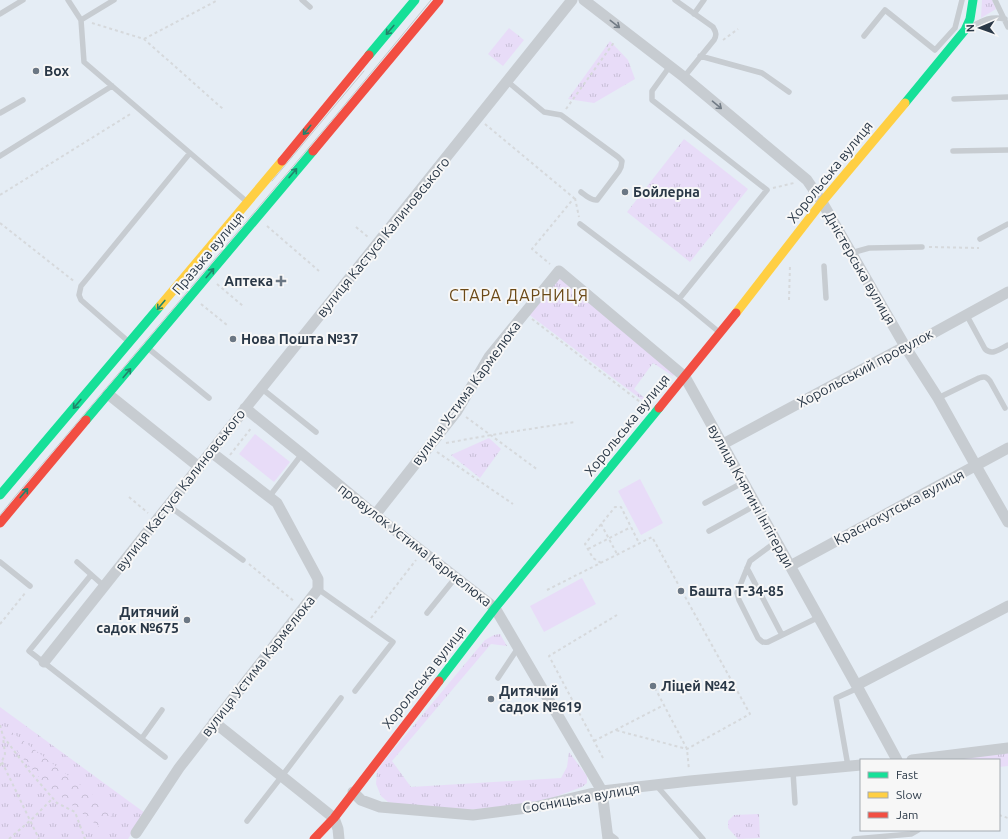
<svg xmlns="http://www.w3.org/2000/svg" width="1008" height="839" viewBox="0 0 1008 839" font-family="Ubuntu,sans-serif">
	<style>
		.grass { fill: url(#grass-tufts) }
		.forest { fill: url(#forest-crowns) }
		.pitch { fill: #e8dcf8 }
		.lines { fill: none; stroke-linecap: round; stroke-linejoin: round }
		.path { stroke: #d6d9dc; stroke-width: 2; stroke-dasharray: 3 3; stroke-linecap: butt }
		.lane { stroke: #c7ccd1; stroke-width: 5.5 }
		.street { stroke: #c7ccd1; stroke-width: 11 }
		.fast { stroke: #16e098; stroke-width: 9 }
		.slow { stroke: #ffcf43; stroke-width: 9 }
		.jam { stroke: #f24e42; stroke-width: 9 }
		.tram { stroke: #c7cacd; stroke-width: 1 }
		.oneway { stroke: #717b85 }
		.oneway2 { stroke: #21846b }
		.poi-dot { fill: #6b7784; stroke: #f7f7f7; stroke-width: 1.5 }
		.labels { text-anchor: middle; stroke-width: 4; stroke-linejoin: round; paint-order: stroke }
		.poi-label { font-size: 14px; font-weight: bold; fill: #2a3847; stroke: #f7f7f7; text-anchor: start }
		.street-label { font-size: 14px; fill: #2a3847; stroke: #f7f7f7 }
		.quarter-label { font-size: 16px; letter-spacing: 1px; fill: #6b4916; stroke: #f7f7f7 }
	</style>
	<defs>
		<pattern id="grass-tufts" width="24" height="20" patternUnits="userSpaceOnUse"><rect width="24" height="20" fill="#e8dcf8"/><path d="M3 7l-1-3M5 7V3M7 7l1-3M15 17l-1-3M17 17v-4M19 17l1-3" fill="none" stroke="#c7bed6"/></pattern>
		<pattern id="forest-crowns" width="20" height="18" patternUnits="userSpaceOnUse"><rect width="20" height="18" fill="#e8dcf8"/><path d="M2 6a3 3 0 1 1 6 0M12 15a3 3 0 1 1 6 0" fill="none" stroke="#c7bed6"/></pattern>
	</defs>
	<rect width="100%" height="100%" fill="#e5edf5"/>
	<path class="grass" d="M 982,0 L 992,0 L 996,9 L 981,18 Z
		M 509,28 L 524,40 L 503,66 L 488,54 Z
		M 610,41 L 628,60 L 635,79 L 594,103 L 568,99 Z
		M 684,139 L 748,189 L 690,262 L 627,212 Z
		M 558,276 L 676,372 L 673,376 L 653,363 L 634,389 L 648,401 L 646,403 L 527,313 Z
		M 489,438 L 501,449 L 480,478 L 451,455 Z
		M 500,634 L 507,646 L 491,644 L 392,761 L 411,787 L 561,778 L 567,767 L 569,752 L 587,776 L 587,783 L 582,787 L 549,799 L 523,804 L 479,809 L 463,810 L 398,804 L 388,802 L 381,796 L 376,784 L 377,771 L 384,761 L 485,640 L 494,635 Z
		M 0,707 L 145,813 L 128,839 L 0,839 Z
		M 1008,750 L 1008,766 L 999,767 L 999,760 L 937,760 Z
		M 759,814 L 760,838 L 738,839 L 728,828 L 728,821 L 734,815 Z"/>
	<path class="forest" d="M 0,723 L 114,811 L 103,830 L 67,801 L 45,784 L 19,754 Z"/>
	<path class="pitch" d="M 255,434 L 290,462 L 274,482 L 239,454 Z
		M 640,479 L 663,523 L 641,535 L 618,491 Z
		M 582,578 L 596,604 L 544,632 L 530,606 Z"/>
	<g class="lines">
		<path class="path" d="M 92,23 L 144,39 L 223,109
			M 144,39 L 218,0
			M 723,40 L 738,29
			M 566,109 L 615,41
			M 485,124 L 574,198 L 532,249 L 550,264
			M 773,188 L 794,183
			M 0,195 L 132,113
			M 575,198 L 579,217
			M 0,223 L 75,282
			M 267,226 L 319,271
			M 356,227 L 368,237
			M 929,247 L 979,248
			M 217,284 L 243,306
			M 789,300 L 790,265
			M 201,304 L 227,325
			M 532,319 L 644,405
			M 466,417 L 538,470
			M 446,443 L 491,435 L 575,422
			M 437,452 L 513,504
			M 230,455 L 252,427
			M 129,497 L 148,513
			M 601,524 L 617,554
			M 588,549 L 631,527
			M 601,563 L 593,558 L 585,544 L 615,507 L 621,507 L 639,543
			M 249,564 L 295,602
			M 547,590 L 652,537 L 750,714 L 687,749 L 615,730
			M 371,618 L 416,560
			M 0,624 L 26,592
			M 655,688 L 687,749 L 689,770
			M 0,725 L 3,736 L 30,772 L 57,803 L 75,812 L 85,839
			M 594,741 L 664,705
			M 603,758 L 549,656 L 617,615
			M 2,762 L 39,839
			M 0,766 L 5,754 L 3,737
			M 999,815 L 1008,818
			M 9,839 L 33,818 L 53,798"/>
		<path class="lane" d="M 68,0 L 81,20 L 84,62 L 246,201
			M 302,0 L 310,7
			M 675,0 L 713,27 C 716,32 717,35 714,40 L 684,77
			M 995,0 L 1008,27
			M 0,14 L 23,0
			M 694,14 L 704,0
			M 81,20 L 114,0
			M 971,27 C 983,20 991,16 1005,19
			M 864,36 L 885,10 L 935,50 L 955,28 L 962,0
			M 700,56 L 762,73 L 789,92
			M 670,66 L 652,91 L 652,100 L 767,190 L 679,299
			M 507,81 L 544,112 L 561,115 L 618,157 L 622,161 L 621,167 L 619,171 L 597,200 C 591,201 585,195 581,192
			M 954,99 L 1008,97
			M 0,113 L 23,100
			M 953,151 L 1008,150
			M 0,156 L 112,86
			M 580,224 L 679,299 L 719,332
			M 980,239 L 1008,224
			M 851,253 L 869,248 L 922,247
			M 824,266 L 826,298
			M 966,314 L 985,349 C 992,356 1000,349 1008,345
			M 129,342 L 81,300 L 79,295 L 81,286 L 190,153
			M 149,349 L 209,398
			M 261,388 L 316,432
			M 938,398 L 979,378 C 985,376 987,377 990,381 L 1005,408
			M 269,497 L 302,454
			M 705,503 L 744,482
			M 169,506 L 243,560
			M 709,531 L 756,505
			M 777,541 L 750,561 L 737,593 L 739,600 L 758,638 C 762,642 763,643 768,642 L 819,617
			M 0,562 L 30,586
			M 77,562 L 104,586
			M 747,568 L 782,635
			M 91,575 L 29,651 L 165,757
			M 318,589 L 393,642 L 355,691
			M 427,613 L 456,577
			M 498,678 L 518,648
			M 142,738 L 162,710
			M 848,766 L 836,698 L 858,688
			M 793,772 L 795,803
			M 656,785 L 703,839
			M 247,821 L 282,776 L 341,698
			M 607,832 L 616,839
			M 854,839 L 911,834 L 918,830"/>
		<path class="street" d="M 584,0 L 684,77 L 807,180 L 822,202 L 906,348 L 938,398 L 976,466 L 1008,522
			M 108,394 L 199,467
			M 245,408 L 302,454 L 375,515 L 422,551 L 495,608 L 602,791 L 608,839
			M 723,444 L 902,348 L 906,348 L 1008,292
			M 375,515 L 457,411 L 489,357 L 559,271 L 685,377 L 858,688 L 897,760
			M 790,566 L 1008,448
			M 44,662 L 256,395 L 572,0
			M 857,685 L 1008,606
			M 214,722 L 334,818 L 338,829 L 339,839
			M 912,760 L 1008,748
			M 353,792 L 361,800 L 380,807 L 473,815 L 535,807 L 602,791 L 690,781 L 861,765
			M 136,833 L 179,768 L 318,589 L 318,579 L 277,503 L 211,452"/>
		<path class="fast" d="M 369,55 L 415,0
			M 905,103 L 965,30 L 970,19 L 973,0
			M 86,420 L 313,151
			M 0,495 L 160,306
			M 439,681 L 495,608 L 659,408"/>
		<path class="slow" d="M 160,306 L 282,161
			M 736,313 L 822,202 L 905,103"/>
		<path class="jam" d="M 313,151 L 439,0
			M 282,161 L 369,55
			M 659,408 L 736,313
			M 0,523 L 86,420
			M 314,839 L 334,818 L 439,681"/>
		<path class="tram" d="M 272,181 L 364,71
			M 0,515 L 17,494 L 337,114 L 431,0"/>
	</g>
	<defs><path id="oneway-shaft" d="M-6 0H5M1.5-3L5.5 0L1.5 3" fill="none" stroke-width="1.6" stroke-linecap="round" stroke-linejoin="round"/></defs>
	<g class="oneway">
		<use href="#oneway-shaft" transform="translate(615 24) rotate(38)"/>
		<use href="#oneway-shaft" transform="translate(717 105) rotate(40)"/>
	</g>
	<g class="oneway2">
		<use href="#oneway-shaft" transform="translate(390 30) rotate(130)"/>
		<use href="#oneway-shaft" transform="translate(307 130) rotate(129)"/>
		<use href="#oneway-shaft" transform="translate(293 173) rotate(-50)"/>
		<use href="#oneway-shaft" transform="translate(210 273) rotate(-50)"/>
		<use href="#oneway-shaft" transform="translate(161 305) rotate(130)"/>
		<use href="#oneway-shaft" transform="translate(127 373) rotate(-50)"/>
		<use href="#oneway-shaft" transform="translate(77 404) rotate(130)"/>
		<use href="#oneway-shaft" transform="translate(24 493) rotate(-50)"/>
	</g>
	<g class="poi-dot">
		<circle cx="36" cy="71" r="4"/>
		<circle cx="625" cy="192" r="4"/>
		<path d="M279 275h4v4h4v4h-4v4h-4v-4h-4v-4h4z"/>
		<circle cx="233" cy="339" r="4"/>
		<circle cx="681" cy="591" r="4"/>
		<circle cx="187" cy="620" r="4"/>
		<circle cx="653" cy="686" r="4"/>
		<circle cx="491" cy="699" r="4"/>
	</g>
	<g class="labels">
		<g class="poi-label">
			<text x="44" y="76">Box</text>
			<text x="633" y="197">Бойлерна</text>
			<text x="273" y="286" text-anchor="end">Аптека</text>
			<text x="241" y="344">Нова Пошта №37</text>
			<text x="689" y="596">Башта Т-34-85</text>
			<text x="179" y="617" text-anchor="end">Дитячий<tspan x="179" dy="16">садок №675</tspan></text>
			<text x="661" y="691">Ліцей №42</text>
			<text x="499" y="696">Дитячий<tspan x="499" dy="16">садок №619</tspan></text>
		</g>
		<g class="street-label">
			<text transform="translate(830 172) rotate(-51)" y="5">Хорольська вулиця</text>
			<text transform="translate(383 237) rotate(-51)" y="5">вулиця Кастуся Калиновського</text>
			<text transform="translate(208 253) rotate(-50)" y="5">Празька вулиця</text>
			<text transform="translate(860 268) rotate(60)" y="5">Дністерська вулиця</text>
			<text transform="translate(865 368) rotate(-28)" y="5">Хорольський провулок</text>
			<text transform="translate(466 393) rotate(-54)" y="5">вулиця Устима Кармелюка</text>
			<text transform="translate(627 425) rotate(-51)" y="5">Хорольська вулиця</text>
			<text transform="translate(180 490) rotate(-52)" y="5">вулиця Кастуся Калиновського</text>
			<text transform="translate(751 496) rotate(61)" y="5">вулиця Княгині Інгігерди</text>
			<text transform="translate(899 507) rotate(-28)" y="5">Краснокутська вулиця</text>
			<text transform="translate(415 545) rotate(38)" y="5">провулок Устима Кармелюка</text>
			<text transform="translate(258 666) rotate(-52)" y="5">вулиця Устима Кармелюка</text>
			<text transform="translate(424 677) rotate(-52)" y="5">Хорольська вулиця</text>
			<text transform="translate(581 798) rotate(-10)" y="5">Сосницька вулиця</text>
		</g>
		<g class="quarter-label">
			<text x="519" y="301">СТАРА ДАРНИЦЯ</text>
		</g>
	</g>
	<rect x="860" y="759" width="140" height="72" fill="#f7f7f7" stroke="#a5abb1"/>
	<rect x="868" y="772" width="20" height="6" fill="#16e098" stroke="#a5abb1"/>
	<text x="896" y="779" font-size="12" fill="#2a3847">Fast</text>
	<rect x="868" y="792" width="20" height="6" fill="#ffcf43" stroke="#a5abb1"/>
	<text x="896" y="799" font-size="12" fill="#2a3847">Slow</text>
	<rect x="868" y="812" width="20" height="6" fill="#f24e42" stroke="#a5abb1"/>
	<text x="896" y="819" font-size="12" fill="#2a3847">Jam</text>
	<g transform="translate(980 28) rotate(268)" stroke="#f7f7f7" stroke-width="3" paint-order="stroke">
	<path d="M0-3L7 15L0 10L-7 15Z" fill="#2a3847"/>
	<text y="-6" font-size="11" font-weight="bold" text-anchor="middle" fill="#2a3847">N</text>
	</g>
</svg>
